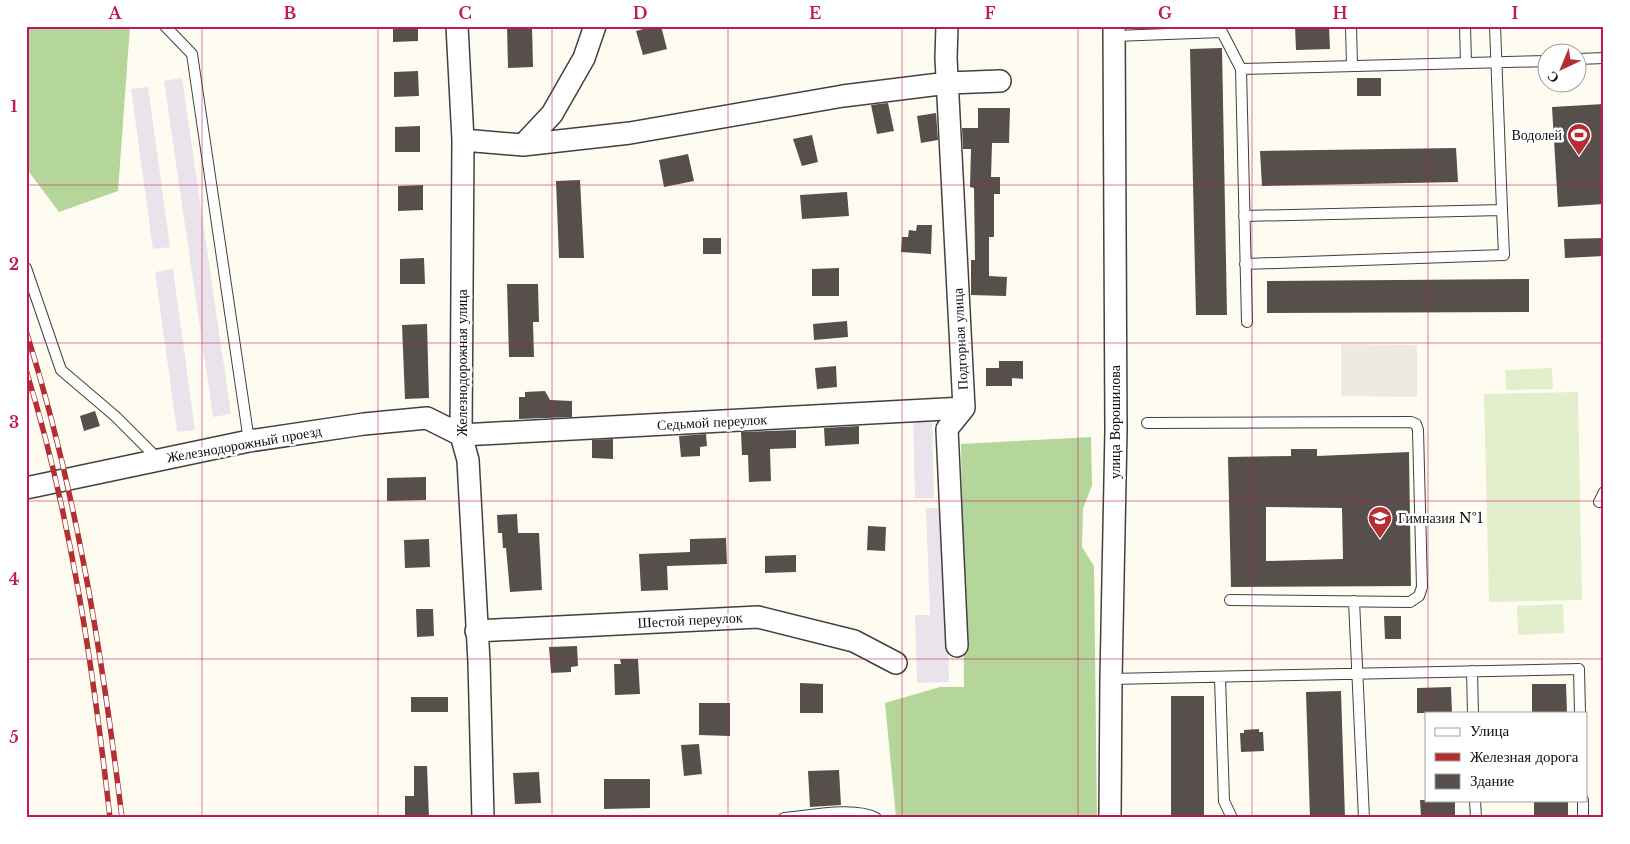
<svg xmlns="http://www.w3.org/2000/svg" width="1630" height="844" viewBox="0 0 1630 844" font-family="'Libre Baskerville',serif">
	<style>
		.industrial { fill: #ebe3ec }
		.forest { fill: #b4d69b }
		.pitch { fill: #e2eecc }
		.plaza { fill: #eeeadf }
		.building { fill: #564f4b; fill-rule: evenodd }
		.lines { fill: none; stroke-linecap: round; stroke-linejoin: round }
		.service-casing { stroke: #414141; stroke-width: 12 }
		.minor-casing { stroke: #414141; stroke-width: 24 }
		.service { stroke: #fff; stroke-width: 10 }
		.minor { stroke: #fff; stroke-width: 21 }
		.rail-casing { stroke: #b52e31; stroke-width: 5.5 }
		.rail { stroke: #fff; stroke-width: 4; stroke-dasharray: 11; stroke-linecap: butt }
		.grid { fill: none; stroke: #c2185b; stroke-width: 1; stroke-opacity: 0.55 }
		.labels { text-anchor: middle; stroke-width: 5; stroke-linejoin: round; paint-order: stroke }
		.poi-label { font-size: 14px; fill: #0e0e0e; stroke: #fff; text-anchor: end }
		.street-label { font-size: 14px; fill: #0e0e0e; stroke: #fff }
		.neatline { fill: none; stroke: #c2185b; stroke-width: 2 }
		.grid-label { font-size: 16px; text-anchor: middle; font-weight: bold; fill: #c2185b }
	</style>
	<rect width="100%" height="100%" fill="#fefcf0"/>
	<path class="industrial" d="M 182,78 L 231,414 L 213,417 L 164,81 Z
		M 148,87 L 170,247 L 153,249 L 131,89 Z
		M 173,269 L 195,430 L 177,432 L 155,272 Z
		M 913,416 L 932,416 L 934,498 L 915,498 Z
		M 926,508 L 944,508 L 949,682 L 917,683 L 915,615 L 930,615 Z"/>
	<path class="forest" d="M 26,26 L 130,26 L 118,191 L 59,212 L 26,168 Z
		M 1091,437 L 1092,485 L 1083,509 L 1082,547 L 1094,566 L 1097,818 L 896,818 L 885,703 L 940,687 L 964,687 L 961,444 Z"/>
	<path class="pitch" d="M 1552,368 L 1553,389 L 1506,390 L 1505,370 Z
		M 1578,392 L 1582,600 L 1489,602 L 1484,394 Z
		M 1563,604 L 1564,633 L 1518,635 L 1517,606 Z"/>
	<path class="plaza" d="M 1341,344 L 1417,345 L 1417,397 L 1341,396 Z"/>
	<path class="building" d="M 393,26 L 418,26 L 418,41 L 393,42 Z
		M 507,26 L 532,26 L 533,67 L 508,68 Z
		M 654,26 L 661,26 L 667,49 L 643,55 L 636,31 Z
		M 1295,26 L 1329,26 L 1330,49 L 1296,50 Z
		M 1222,48 L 1227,315 L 1196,315 L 1190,49 Z
		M 418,71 L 419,96 L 394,97 L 394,72 Z
		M 1357,78 L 1381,78 L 1381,96 L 1357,96 Z
		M 888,103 L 894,131 L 877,134 L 871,105 Z
		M 1604,104 L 1604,204 L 1558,207 L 1552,107 Z
		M 978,108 L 1010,108 L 1009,143 L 992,143 L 991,177 L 1000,177 L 1000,194 L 994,194 L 994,237 L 989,237 L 989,276 L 1007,277 L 1006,296 L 971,295 L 971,260 L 975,260 L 974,188 L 970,187 L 971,149 L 963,149 L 962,128 L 978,128 Z
		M 936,113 L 938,140 L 921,143 L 917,116 Z
		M 420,126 L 420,152 L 395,152 L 395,127 Z
		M 812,135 L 818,162 L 802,166 L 793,139 Z
		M 1456,148 L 1458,182 L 1262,186 L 1260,151 Z
		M 688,154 L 694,181 L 664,187 L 659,160 Z
		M 580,180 L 584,258 L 559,258 L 556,181 Z
		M 423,185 L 423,210 L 398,211 L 398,186 Z
		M 847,192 L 849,216 L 802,219 L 800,195 Z
		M 917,225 L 932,225 L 931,254 L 901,252 L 902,237 L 908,237 L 909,230 L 916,231 Z
		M 703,238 L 721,238 L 721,254 L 703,254 Z
		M 1604,238 L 1604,256 L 1565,258 L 1564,239 Z
		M 424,258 L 425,284 L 400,284 L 400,259 Z
		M 839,268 L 839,296 L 812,296 L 812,269 Z
		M 1529,279 L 1529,312 L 1267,313 L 1267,281 Z
		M 507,284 L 538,284 L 539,322 L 533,322 L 534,357 L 509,357 Z
		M 847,321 L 848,337 L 814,340 L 813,324 Z
		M 427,324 L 429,398 L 405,399 L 402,325 Z
		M 999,361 L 1023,361 L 1023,379 L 1012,378 L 1012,386 L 986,386 L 986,368 L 999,368 Z
		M 836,366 L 837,387 L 817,389 L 815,368 Z
		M 545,391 L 550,400 L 572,401 L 572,417 L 519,419 L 519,397 L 525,397 L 525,392 Z
		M 95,411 L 100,426 L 84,431 L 80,416 Z
		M 859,426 L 859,444 L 825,446 L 824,428 Z
		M 796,430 L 796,448 L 770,449 L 771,481 L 749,482 L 748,455 L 742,455 L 741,432 Z
		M 706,434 L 707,446 L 700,447 L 700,456 L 681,457 L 679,436 Z
		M 613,439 L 613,459 L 592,458 L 592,440 Z
		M 1291,449 L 1317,449 L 1317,456 L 1409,452 L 1411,586 L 1231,587 L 1228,457 L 1291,456 ZM 1266,507 L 1342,508 L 1343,559 L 1266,561 Z
		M 426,477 L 426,500 L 387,501 L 387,478 Z
		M 517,514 L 518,533 L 539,533 L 542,590 L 510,592 L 506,548 L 503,548 L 502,533 L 498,533 L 497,515 Z
		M 868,526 L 886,527 L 885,551 L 867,550 Z
		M 726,538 L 727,564 L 667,566 L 668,590 L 641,591 L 639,554 L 690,552 L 690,539 Z
		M 429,539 L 430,567 L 405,568 L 404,540 Z
		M 796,555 L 796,572 L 765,573 L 765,556 Z
		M 416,609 L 433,609 L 434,636 L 417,637 Z
		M 1384,616 L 1401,616 L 1401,639 L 1385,639 Z
		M 577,646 L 578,666 L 571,667 L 571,672 L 551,673 L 549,647 Z
		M 620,659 L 638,659 L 640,694 L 615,695 L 614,664 L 621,664 Z
		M 800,683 L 823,684 L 823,713 L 800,713 Z
		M 1532,684 L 1566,684 L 1567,713 L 1532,713 Z
		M 1451,687 L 1452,713 L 1417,713 L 1417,688 Z
		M 1341,691 L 1345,818 L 1310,818 L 1306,692 Z
		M 1171,696 L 1204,696 L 1204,816 L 1171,816 Z
		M 411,697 L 448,697 L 448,712 L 411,712 Z
		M 699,703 L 730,703 L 730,736 L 699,735 Z
		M 1259,729 L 1259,732 L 1263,732 L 1264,751 L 1241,752 L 1240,733 L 1244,733 L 1244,730 Z
		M 699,744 L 702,774 L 684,776 L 681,745 Z
		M 414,766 L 427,766 L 429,818 L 405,818 L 405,796 L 414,796 Z
		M 839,770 L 841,805 L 810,807 L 808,771 Z
		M 539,772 L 541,803 L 515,804 L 513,773 Z
		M 604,779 L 650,779 L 650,808 L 604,809 Z
		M 1420,800 L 1455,800 L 1455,818 L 1421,818 Z
		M 1534,800 L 1568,800 L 1568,818 L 1534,818 Z"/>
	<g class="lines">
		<g class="service-casing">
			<path id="service" d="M 165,26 L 192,54 L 249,441
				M 1351,26 L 1352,65
				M 1465,26 L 1466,63
				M 1114,36 L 1222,32 L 1241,69 L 1247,322
				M 1578,59 L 1604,58
				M 1241,69 L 1548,61
				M 1244,216 L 1502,210 L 1495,26
				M 1245,264 L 1504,255 L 1502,210
				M 26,268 L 61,370 L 115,416 L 158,459
				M 1147,423 L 1411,422 L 1416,424 L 1418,430 L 1422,587 L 1419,596 L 1410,602 L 1230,600
				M 1599,502 L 1604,492
				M 1354,601 L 1364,818
				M 1472,671 L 1473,713
				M 1220,678 L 1224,801 L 1232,818
				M 1111,679 L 1579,669 L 1580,713
				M 1475,800 L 1476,818
				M 1583,800 L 1583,818
				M 784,818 C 808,816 855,806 876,818"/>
		</g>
		<g class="minor-casing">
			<path id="minor" d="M 457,26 L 463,140 L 461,435 L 468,460 L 479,662 L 483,818
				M 947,26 L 946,58 L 964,408 L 947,429 L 957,646
				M 463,140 L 523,145 L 630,133 L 843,96 L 948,83 L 1000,81
				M 523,145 L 552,114 L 584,58 L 595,26
				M 26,488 L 249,441 L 364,424 L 427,418 L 461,435 L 964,408
				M 476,631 L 758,617 L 854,641 L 896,663
				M 1110,818 L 1111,679 L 1116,430 L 1114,26"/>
		</g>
		<use href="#service" class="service"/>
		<use href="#minor" class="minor"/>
		<g class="rail-casing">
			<path id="rail" d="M 26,331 C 76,489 102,653 122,818
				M 26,370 C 71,515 93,667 110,818"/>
		</g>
		<use href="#rail" class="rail"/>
	</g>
	<path class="grid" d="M 202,26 L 202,818M 378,26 L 378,818M 552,26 L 552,818M 728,26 L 728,818M 902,26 L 902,818M 1078,26 L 1078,818M 1252,26 L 1252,818M 1428,26 L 1428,713M 26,185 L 1604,185M 26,343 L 1604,343M 26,501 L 1604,501M 26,659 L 1604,659M 1428,800 L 1428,818"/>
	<defs>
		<g id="stadium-pin" transform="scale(1.25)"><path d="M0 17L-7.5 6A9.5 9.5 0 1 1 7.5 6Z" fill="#b52e31" stroke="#fff"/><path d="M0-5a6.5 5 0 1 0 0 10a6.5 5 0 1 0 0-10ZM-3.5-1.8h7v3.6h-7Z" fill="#fff"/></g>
		<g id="school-pin" transform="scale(1.25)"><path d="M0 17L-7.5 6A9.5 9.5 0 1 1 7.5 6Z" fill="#b52e31" stroke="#fff"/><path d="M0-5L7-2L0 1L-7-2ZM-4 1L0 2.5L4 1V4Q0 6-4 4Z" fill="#fff"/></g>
	</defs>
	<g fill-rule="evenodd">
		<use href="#stadium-pin" x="1579" y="135"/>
		<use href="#school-pin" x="1380" y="518"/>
	</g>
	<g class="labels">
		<g class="poi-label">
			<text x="1562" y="140">Водолей</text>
			<text x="1398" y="523" text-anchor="start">Гимназия №1</text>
		</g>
		<g class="street-label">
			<text transform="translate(960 339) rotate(-93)" y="5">Подгорная улица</text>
			<text transform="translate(462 363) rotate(-90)" y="5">Железнодорожная улица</text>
			<text transform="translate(712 422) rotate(-3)" y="5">Седьмой переулок</text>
			<text transform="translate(1115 422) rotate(-90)" y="5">улица Ворошилова</text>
			<text transform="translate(244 444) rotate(-10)" y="5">Железнодорожный проезд</text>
			<text transform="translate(690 620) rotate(-3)" y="5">Шестой переулок</text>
		</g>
	</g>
	<rect width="1630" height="844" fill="none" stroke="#ffffff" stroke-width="55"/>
	<rect x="1425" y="712" width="162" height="90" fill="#ffffff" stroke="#9f9f9f"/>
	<rect x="1435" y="728" width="25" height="8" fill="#ffffff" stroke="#9f9f9f"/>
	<text x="1470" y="736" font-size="15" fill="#0e0e0e">Улица</text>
	<rect x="1435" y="753" width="25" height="8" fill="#b52e31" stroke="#9f9f9f"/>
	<text x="1470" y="762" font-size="15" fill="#0e0e0e">Железная дорога</text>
	<rect x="1435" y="774" width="25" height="15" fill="#564f4b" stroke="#9f9f9f"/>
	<text x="1470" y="786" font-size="15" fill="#0e0e0e">Здание</text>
	<g transform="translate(1562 68) rotate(224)"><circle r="24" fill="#ffffff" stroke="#9f9f9f"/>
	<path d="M0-4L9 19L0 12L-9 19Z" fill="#b52e31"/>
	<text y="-8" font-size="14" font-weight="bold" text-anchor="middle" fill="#0e0e0e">С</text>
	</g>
	<rect x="28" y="28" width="1574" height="788" class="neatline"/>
	<g class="grid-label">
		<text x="115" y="19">A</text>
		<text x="290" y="19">B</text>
		<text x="465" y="19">C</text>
		<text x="640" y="19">D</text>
		<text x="815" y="19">E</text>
		<text x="990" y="19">F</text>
		<text x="1165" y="19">G</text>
		<text x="1340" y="19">H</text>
		<text x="1515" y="19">I</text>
		<text x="14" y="112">1</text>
		<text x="14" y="270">2</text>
		<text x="14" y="428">3</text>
		<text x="14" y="585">4</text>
		<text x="14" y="743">5</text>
	</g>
</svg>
